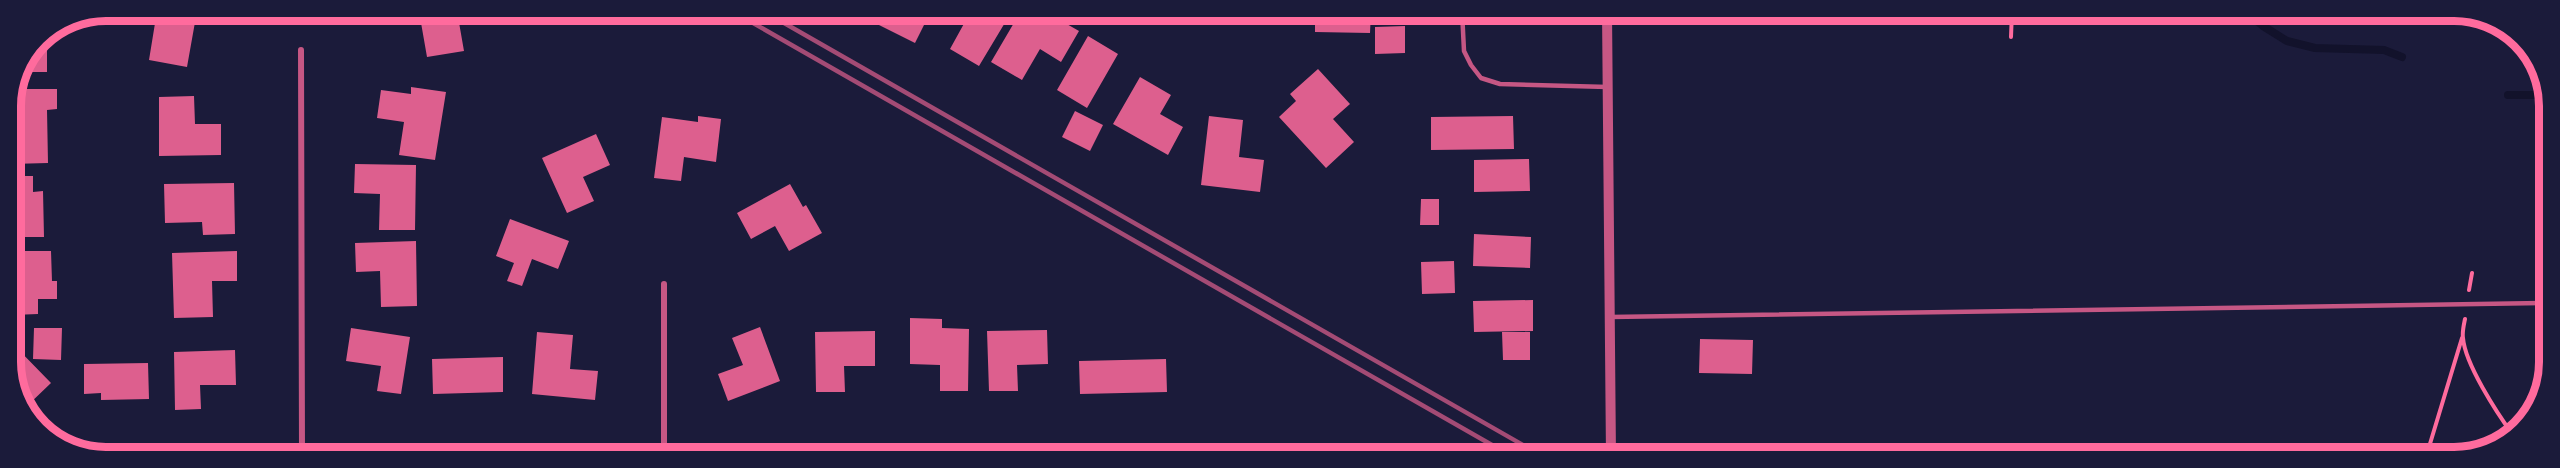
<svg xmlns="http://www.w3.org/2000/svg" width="2560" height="468" viewBox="0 0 2560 468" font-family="'Source Serif 4',serif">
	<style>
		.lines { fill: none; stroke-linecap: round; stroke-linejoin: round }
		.stream { stroke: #12122b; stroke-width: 8 }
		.building { fill: #dd5f8e }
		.path { stroke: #ff6b9d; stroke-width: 4 }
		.service { stroke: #c65784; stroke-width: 4.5 }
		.minor { stroke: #c65784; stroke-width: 6 }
		.tertiary { stroke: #c65784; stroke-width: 10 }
		.rail { stroke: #a44b75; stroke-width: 4.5 }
		.rim { fill: none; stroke: #ff6b9d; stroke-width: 8 }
	</style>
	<rect width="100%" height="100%" fill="#1b1b3a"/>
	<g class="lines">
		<path class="stream" d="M 2245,11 L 2263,26 L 2287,41 L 2315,48 L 2384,50 L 2402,57
			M 2508,95 L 2548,95"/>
	</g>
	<path class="building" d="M 157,11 L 197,11 L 187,67 L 149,60 Z
		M 392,11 L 457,11 L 464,51 L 427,57 L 420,17 L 394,22 Z
		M 874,11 L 921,11 L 929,15 L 915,43 L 869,20 Z
		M 951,11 L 1012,11 L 979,66 L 950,49 L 966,20 Z
		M 1021,11 L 1044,11 L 1079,31 L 1061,62 L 1040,49 L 1022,80 L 991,62 Z
		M 1315,11 L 1371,11 L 1370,33 L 1315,32 Z
		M 1480,11 L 1525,11 L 1525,19 L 1480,19 Z
		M 1405,26 L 1405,53 L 1375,54 L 1375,27 Z
		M 47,35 L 47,72 L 25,72 L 39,38 Z
		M 1088,36 L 1118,54 L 1087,108 L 1057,90 Z
		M 1318,69 L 1350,104 L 1333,119 L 1354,142 L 1326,168 L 1279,117 L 1296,101 L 1290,94 Z
		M 1140,77 L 1171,95 L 1160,114 L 1183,127 L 1168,155 L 1113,124 Z
		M 411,87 L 446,92 L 435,160 L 399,155 L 404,122 L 377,118 L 381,90 L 411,94 Z
		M 20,89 L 57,89 L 57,109 L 47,110 L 48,163 L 11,164 L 11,106 L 12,103 L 20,103 Z
		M 194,96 L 195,124 L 221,124 L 221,155 L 159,156 L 159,97 Z
		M 1075,111 L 1103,125 L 1090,151 L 1062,137 Z
		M 698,116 L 721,119 L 716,162 L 684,157 L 681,181 L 654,178 L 662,117 L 698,122 Z
		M 1209,116 L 1243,120 L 1239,157 L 1264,160 L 1260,192 L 1201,185 Z
		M 1513,116 L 1514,149 L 1431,150 L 1431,117 Z
		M 596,134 L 610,165 L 583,177 L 594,201 L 567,213 L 542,158 Z
		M 1529,159 L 1530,191 L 1474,192 L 1474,160 Z
		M 355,164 L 416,165 L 415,230 L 379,230 L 380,194 L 354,193 Z
		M 11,176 L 33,176 L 33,192 L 43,191 L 44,237 L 12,237 Z
		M 234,183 L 235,234 L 203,235 L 202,222 L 165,223 L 164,184 Z
		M 790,184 L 803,207 L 806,205 L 822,233 L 789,251 L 775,226 L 751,239 L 737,213 Z
		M 1421,199 L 1439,199 L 1439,225 L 1420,225 Z
		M 510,219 L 569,241 L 558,269 L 532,259 L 522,286 L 507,281 L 514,263 L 496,256 Z
		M 1474,234 L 1531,237 L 1530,268 L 1473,266 Z
		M 416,241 L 417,306 L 381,307 L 380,271 L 356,272 L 355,243 Z
		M 25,251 L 51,251 L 52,281 L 57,281 L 57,299 L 38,299 L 38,314 L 13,315 L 12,273 L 25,272 Z
		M 237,251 L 237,281 L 212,281 L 213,317 L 174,318 L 172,253 Z
		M 1454,261 L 1455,293 L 1422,294 L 1421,262 Z
		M 1533,300 L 1533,331 L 1474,332 L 1473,301 Z
		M 910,318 L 942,319 L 942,328 L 969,329 L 968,391 L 940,391 L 940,365 L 910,364 Z
		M 760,327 L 780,381 L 728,401 L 718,374 L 743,365 L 732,338 Z
		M 34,328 L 62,328 L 61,360 L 33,359 Z
		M 351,328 L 410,337 L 401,394 L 377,391 L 381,366 L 346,361 Z
		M 1047,330 L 1048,364 L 1017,365 L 1018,391 L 989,391 L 987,331 Z
		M 875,331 L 875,366 L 844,366 L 845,392 L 816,392 L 815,332 Z
		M 537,332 L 573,335 L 570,369 L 598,371 L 595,400 L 532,394 Z
		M 1502,332 L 1530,332 L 1530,360 L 1503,360 Z
		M 1700,339 L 1753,340 L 1752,374 L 1699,373 Z
		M 13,344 L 51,383 L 27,406 L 14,386 Z
		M 235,350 L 236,385 L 200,385 L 201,409 L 175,410 L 174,352 Z
		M 503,357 L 503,392 L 433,394 L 432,359 Z
		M 1166,359 L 1167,392 L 1080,394 L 1079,361 Z
		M 148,363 L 149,399 L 101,400 L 101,393 L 84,394 L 84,364 Z"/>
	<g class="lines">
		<path class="path" d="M 2011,37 L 2012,11
			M 2469,290 L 2472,273
			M 2465,319 C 2464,324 2462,332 2463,338 C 2465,364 2497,413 2513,435
			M 2426,457 L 2462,338"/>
		<path class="service" d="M 1462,11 L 1464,51 L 1471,65 L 1481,78 L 1500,84 L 1608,87
			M 1610,317 L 2548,303"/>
		<path class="minor" d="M 1200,11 L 1225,21 L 1227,11
			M 301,50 L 302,457
			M 664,457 L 664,284
			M 1071,457 L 1277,457"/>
		<path class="tertiary" d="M 1607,11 L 1611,457"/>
		<path class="rail" d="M 732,11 L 1513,457
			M 763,11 L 1544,457"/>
	</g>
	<path d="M0 0H2560V468H0ZM106 21H2454A85 85 0 0 1 2539 106V362A85 85 0 0 1 2454 447H106A85 85 0 0 1 21 362V106A85 85 0 0 1 106 21Z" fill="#1b1b3a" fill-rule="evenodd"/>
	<path class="rim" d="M106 21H2454A85 85 0 0 1 2539 106V362A85 85 0 0 1 2454 447H106A85 85 0 0 1 21 362V106A85 85 0 0 1 106 21Z"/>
</svg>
